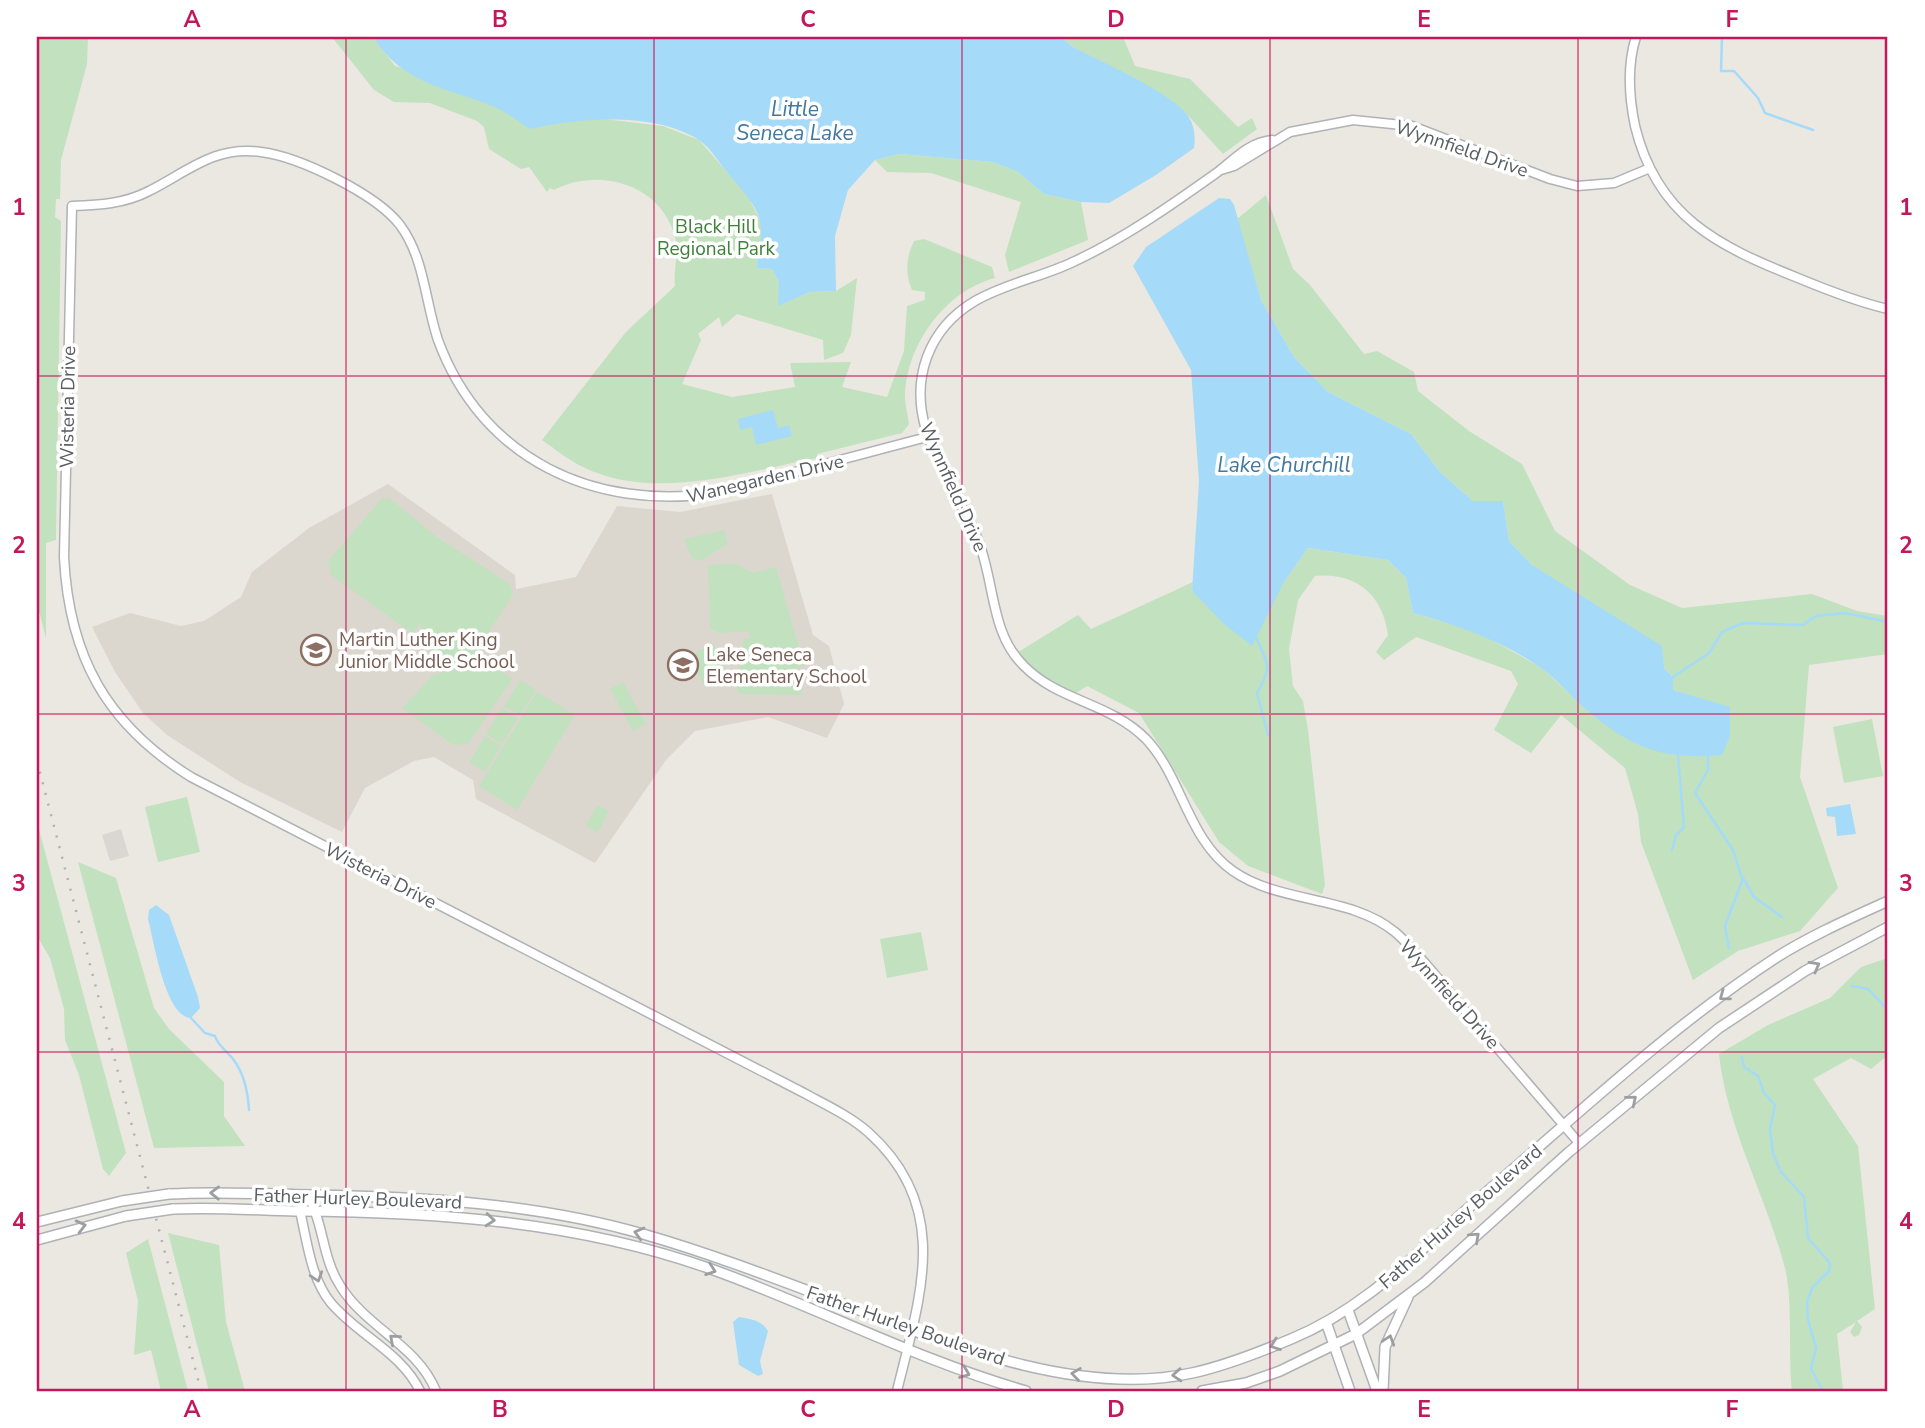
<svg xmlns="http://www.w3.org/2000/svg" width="1925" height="1428" viewBox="0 0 1925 1428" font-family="'Nunito Sans',sans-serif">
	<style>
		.industrial { fill: #dad7d3 }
		.education { fill: #dbd7cf }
		.green { fill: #c2e1bf }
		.water { fill: #a5dbf8 }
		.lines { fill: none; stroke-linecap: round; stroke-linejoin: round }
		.stream { stroke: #a5dbf8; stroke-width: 2.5 }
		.tertiary-casing { stroke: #afb2b6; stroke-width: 11 }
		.secondary-casing { stroke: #aeb1b6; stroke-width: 12 }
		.tertiary { stroke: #fff; stroke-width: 8 }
		.secondary { stroke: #fff; stroke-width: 9 }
		.rail { stroke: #b0b1b1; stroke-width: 2.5; stroke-dasharray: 2 9; stroke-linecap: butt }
		.secondary-bridge-casing { stroke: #aeb1b6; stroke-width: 12; stroke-linecap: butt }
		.secondary-bridge { stroke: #fff; stroke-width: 9 }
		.oneway { stroke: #9c9ea0 }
		.grid { fill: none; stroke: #c2185b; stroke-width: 2; stroke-opacity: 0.55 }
		.labels { text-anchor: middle; stroke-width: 7; stroke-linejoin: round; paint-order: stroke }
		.street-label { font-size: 19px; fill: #5a5d61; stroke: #fff }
		.park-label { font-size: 19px; fill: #3e7f3a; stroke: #fff }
		.education-label { font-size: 19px; fill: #785e54; stroke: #fff; text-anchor: start }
		.water-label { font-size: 21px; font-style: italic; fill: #41789f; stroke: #fff }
		.neatline { fill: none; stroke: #c2185b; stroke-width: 2.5 }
		.grid-label { font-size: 23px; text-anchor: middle; font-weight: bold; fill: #c2185b }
	</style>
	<rect width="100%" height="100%" fill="#ebe8e1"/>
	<path class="industrial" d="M 121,829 L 129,856 L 110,861 L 102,835 Z"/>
	<path class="education" d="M 388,484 L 515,575 L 516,589 L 576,577 L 617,506 L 680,512 L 772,494 L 813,635 L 829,646 L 844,704 L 827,738 L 768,717 L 695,731 L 666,760 L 595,863 L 476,799 L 473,780 L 434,757 L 414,761 L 365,788 L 342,832 L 240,782 L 167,735 L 143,713 L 115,672 L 92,627 L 130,613 L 181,626 L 204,621 L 241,597 L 252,572 L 309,528 Z"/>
	<path class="green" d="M 37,37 L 88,37 L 87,64 L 61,160 L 60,199 L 56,199 L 55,217 L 61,221 L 56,540 L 46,543 L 46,638 L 37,604 Z
		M 332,37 L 373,37 L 395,66 L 570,115 L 663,126 L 699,140 L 748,196 L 764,228 L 756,268 L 772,269 L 779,282 L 779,305 L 810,292 L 836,291 L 857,278 L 851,335 L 843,353 L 824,360 L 823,340 L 737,314 L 722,327 L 719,317 L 698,334 L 701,340 L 682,384 L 732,397 L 795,387 L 790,363 L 851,362 L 842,387 L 887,397 L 904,351 L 907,306 L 925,300 L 925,292 L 912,290 C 905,275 906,257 914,241 L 924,239 L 992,267 L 995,278 C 945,291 906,345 905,397 C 905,405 908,415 909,424 L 902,433 L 817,454 L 817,458 C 744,472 654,502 583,467 C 568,460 555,449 542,440 L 626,332 L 675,286 C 673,272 679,254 675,237 C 662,185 599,166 554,190 L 550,188 L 547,192 L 529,167 L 521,169 L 489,149 L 484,127 L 477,121 L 430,103 L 394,102 L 374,90 Z
		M 1061,37 L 1123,37 L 1135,66 L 1190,79 L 1238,127 L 1252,118 L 1257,129 L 1223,154 L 1185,112 L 1073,47 Z
		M 899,154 L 993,162 L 1018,172 L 1044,194 L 1081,202 L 1088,240 L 1009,272 L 1005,255 L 1021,202 L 931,173 L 887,172 L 875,160 Z
		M 1266,195 L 1293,269 L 1310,285 L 1364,354 L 1377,351 L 1414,372 L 1418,391 L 1469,431 L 1522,464 L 1555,531 L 1630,585 L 1682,608 L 1812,594 L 1857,611 L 1888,616 L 1888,654 L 1809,665 L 1800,777 L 1838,888 L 1800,931 L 1738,951 L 1693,980 L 1641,842 L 1638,814 L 1625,768 L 1561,715 L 1531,753 L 1494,730 L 1518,684 L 1511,671 L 1416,637 L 1384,660 L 1376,652 L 1388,635 C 1383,594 1355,572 1315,576 L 1298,600 L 1289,649 L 1293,686 L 1303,701 L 1308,730 L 1325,885 L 1322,894 L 1248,866 L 1219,842 L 1139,713 L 1087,686 L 1071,696 L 1041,681 L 1015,654 L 1078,615 L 1091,629 L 1193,582 L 1192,592 L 1284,582 L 1308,548 L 1388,560 L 1406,578 L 1413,613 L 1478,632 L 1542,668 L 1589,712 L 1730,708 L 1673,690 L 1673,677 L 1664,668 L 1532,565 L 1509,541 L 1503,501 L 1473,501 L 1440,472 L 1411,434 L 1328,392 L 1294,357 L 1261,300 L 1237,219 Z
		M 383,497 L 385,500 L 388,497 L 437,537 L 511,585 L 513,595 L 465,667 L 486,665 L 513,678 L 468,744 L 453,745 L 402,708 L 433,675 L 454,670 L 430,653 L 420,623 L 413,634 L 331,575 L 328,561 Z
		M 724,530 L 728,544 L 700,561 L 692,558 L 684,539 Z
		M 736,564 L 753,573 L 776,567 L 804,666 L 794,669 L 803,695 L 741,694 L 737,690 L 744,638 L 751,639 L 748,631 L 719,633 L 710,629 L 708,565 Z
		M 713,644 L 729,674 L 705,687 L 689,656 Z
		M 520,680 L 536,690 L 520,715 L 504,706 Z
		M 623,682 L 646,724 L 633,731 L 610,689 Z
		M 537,692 L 575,715 L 517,810 L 479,786 Z
		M 502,708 L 518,718 L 502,744 L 486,734 Z
		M 1872,719 L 1883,776 L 1844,783 L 1833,727 Z
		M 485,736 L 501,746 L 485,772 L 469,762 Z
		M 187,797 L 200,852 L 158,862 L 145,807 Z
		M 597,805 L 609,811 L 598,832 L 586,826 Z
		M 37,822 L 126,1153 L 109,1176 L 103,1169 L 79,1075 L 65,1040 L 64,1009 L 50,958 L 37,936 Z
		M 78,862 L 116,878 L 154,1008 L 169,1029 L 224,1082 L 224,1116 L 245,1146 L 154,1148 Z
		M 921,932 L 928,970 L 887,978 L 880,939 Z
		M 1888,958 L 1888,1055 L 1871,1069 L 1851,1058 L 1813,1079 L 1858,1146 L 1875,1309 L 1857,1321 L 1862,1327 L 1859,1335 L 1854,1337 L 1850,1332 L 1856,1322 L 1837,1334 L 1843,1391 L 1792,1391 C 1788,1356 1793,1300 1785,1268 C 1766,1196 1727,1128 1719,1054 L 1768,1025 L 1830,998 L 1861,967 Z
		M 168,1233 L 219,1245 L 226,1322 L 245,1391 L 209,1391 Z
		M 148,1239 L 188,1391 L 161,1391 L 151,1350 L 134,1355 L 138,1301 L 126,1253 Z"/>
	<path class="water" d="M 373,37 L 1061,37 L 1073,47 C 1105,64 1160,87 1184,111 C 1194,121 1196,135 1194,148 L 1156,175 L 1109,203 L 1081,202 L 1044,194 L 1018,172 L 993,162 L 899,154 L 875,160 L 848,190 L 835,236 L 836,291 L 810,292 L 778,306 L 779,282 L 772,269 L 756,268 C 766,220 763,214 731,177 C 721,166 711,148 699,140 C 654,111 578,118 530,129 C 518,121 505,111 492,106 C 444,87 403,84 373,37 Z
		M 1219,198 L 1230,199 L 1234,205 L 1261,300 L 1294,357 L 1328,392 L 1411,434 L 1440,472 L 1473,501 L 1503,501 L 1509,541 L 1532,565 L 1662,646 L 1664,668 L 1673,677 L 1673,690 L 1730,707 L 1730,736 L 1722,755 C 1663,760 1634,749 1589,712 C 1572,698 1558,680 1541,668 C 1501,640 1459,626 1413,613 L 1406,578 L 1388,560 L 1308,548 L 1284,582 L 1252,646 L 1224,624 L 1192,591 L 1199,481 L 1191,370 L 1133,266 L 1146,247 Z
		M 773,410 L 778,428 L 789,425 L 792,436 L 756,445 L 752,427 L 740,430 L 738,419 Z
		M 1850,804 L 1856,834 L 1837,836 L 1835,817 L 1827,816 L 1826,808 Z
		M 156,905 L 169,915 L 198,997 L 200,1008 L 191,1018 C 165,1017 154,941 148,919 L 149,910 Z
		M 739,1317 C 751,1319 761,1320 768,1331 L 760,1361 L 763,1374 L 758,1376 L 739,1365 L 733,1322 Z"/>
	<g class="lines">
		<path class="stream" d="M 1722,37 L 1721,71 L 1734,71 L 1758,98 L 1765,113 L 1813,130
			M 1256,637 C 1268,665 1273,666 1257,693 L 1268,735
			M 1673,677 L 1709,653 L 1722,632 L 1743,623 L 1803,625 L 1816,616 L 1845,613 L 1888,622
			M 1708,756 L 1708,770 L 1695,793 L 1733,850 L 1741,875 L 1754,897 L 1782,917
			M 1672,850 L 1676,835 L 1684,827 L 1678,756
			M 1729,948 L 1725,926 L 1743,878
			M 1852,986 L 1868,989 L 1888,1010
			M 191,1018 L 205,1033 L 215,1036 C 218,1046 227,1051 233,1059 C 244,1073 248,1093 249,1110
			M 1742,1057 L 1744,1067 L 1758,1076 L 1764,1093 L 1775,1105 L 1770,1129 L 1773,1153 L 1781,1172 L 1804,1197 L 1808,1238 L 1830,1263 L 1829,1271 L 1812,1288 L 1807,1302 L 1808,1319 L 1816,1348 L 1811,1369 L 1823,1391"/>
		<g class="tertiary-casing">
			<path id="tertiary" d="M 1636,37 C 1627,65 1629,97 1635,126 C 1657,217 1718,246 1798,278 C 1827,290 1857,302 1888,309
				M 1272,140 C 1247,143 1234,160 1215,174 C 1170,206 1123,239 1073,262 C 1042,277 1006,283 975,301 C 953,314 936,333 927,357 C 902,425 954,481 978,540 C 995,582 990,633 1024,666 C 1060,702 1109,702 1146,739 C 1182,777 1188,840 1233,871 C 1280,904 1350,895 1395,932 C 1417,951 1436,977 1456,1000 C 1497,1047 1538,1095 1579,1143
				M 1221,170 L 1234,166 L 1290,132 L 1353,120 L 1412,126 L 1550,179 L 1577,186 L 1614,183 L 1650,168
				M 308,1195 L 300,1211 C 307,1241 311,1279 331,1303 C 359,1336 401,1352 420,1391
				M 308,1195 C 324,1224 322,1259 341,1287 C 367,1328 417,1345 436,1391
				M 897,1391 C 920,1296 953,1208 868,1132 C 850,1116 826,1105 804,1093 L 191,777 C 106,724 69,656 64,557 L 72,206 C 99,205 124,204 149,191 C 187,172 215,145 261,152 C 300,157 376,194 400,225 C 425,259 425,302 438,340 C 482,460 595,511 715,493 L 927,437"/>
		</g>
		<g class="secondary-casing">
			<path id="secondary" d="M 169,1194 C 217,1191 264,1194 312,1195 C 423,1197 535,1203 643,1234 C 716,1255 787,1283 859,1310 C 958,1348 1084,1397 1192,1373 C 1225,1366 1260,1352 1291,1339 C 1367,1308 1420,1249 1481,1197 C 1577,1115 1671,1026 1777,957 C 1812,935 1851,918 1888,901
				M 173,1209 C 214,1207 254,1210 295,1211 C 436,1212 576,1221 711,1269 C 817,1307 917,1360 1026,1391
				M 37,1222 L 122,1201
				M 37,1240 L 126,1216
				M 1348,1310 L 1377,1391
				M 1326,1322 L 1350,1391
				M 1202,1391 L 1246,1383 L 1280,1371 L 1356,1334 L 1425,1282 L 1569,1152 L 1719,1028 L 1805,971 L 1888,927
				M 1383,1391 L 1385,1347 L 1408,1297"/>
		</g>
		<use href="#tertiary" class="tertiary"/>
		<use href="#secondary" class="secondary"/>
		<path class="rail" d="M 37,761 L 201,1391"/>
		<g class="secondary-bridge-casing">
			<path id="secondary-bridge" d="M 122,1201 L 169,1194
				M 126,1216 L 173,1209"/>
		</g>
		<use href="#secondary-bridge" class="secondary-bridge"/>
	</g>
	<defs><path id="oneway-chevron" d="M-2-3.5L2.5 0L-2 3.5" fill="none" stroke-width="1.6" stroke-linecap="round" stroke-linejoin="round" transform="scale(1.75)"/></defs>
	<g class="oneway">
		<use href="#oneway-chevron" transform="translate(1815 966) rotate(-29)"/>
		<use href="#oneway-chevron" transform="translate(1724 996) rotate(143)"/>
		<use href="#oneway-chevron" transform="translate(1632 1100) rotate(-39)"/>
		<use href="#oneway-chevron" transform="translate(215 1193) rotate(-179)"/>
		<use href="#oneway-chevron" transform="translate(490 1220) rotate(5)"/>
		<use href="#oneway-chevron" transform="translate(81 1226) rotate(-14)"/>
		<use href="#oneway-chevron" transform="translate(639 1233) rotate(-165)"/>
		<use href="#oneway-chevron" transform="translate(1475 1237) rotate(-42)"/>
		<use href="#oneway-chevron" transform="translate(711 1270) rotate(19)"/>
		<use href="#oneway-chevron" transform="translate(317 1277) rotate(71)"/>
		<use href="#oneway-chevron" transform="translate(394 1339) rotate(-139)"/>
		<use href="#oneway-chevron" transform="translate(1389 1340) rotate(-72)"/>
		<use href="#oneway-chevron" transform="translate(1275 1345) rotate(160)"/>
		<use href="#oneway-chevron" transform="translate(965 1373) rotate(21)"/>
		<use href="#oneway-chevron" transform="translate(1076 1374) rotate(-172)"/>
		<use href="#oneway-chevron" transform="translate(1177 1375) rotate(176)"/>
	</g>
	<path class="grid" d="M 346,37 L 346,1391M 654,37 L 654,1391M 962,37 L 962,1391M 1270,37 L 1270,1391M 1578,37 L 1578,1391M 37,376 L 1888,376M 37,714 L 1888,714M 37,1052 L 1888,1052"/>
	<defs>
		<g id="school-ring" transform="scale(1.575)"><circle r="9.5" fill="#fff" stroke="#8d6e63" stroke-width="1.5"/><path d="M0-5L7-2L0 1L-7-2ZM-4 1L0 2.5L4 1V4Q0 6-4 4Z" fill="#8d6e63"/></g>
	</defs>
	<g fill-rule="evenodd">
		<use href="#school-ring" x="316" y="650"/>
		<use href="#school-ring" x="683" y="665"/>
	</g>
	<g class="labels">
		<g class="street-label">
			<text transform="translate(1462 148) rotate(19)" y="7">Wynnfield Drive</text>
			<text transform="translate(67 407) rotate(-89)" y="7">Wisteria Drive</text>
			<text transform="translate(765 478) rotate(-13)" y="7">Wanegarden Drive</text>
			<text transform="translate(954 487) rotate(66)" y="7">Wynnfield Drive</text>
			<text transform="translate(381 875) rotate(27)" y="7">Wisteria Drive</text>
			<text transform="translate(1450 994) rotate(48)" y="7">Wynnfield Drive</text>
			<text transform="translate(358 1198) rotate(2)" y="7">Father Hurley Boulevard</text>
			<text transform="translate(1460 1216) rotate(-41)" y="7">Father Hurley Boulevard</text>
			<text transform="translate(906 1325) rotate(19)" y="7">Father Hurley Boulevard</text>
		</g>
		<g class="park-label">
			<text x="716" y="233">Black Hill<tspan x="716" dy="22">Regional Park</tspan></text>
		</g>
		<g class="education-label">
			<text x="339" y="646">Martin Luther King<tspan x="339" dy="22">Junior Middle School</tspan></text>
			<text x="706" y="661">Lake Seneca<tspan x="706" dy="22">Elementary School</tspan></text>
		</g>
		<g class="water-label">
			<text x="795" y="116">Little<tspan x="795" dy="24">Seneca Lake</tspan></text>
			<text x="1284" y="472">Lake Churchill</text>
		</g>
	</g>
	<rect width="1925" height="1428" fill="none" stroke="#ffffff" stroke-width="77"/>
	<rect x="38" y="38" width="1848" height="1352" class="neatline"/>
	<g class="grid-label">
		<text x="192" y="27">A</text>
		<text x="500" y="27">B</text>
		<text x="808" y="27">C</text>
		<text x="1116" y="27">D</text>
		<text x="1424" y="27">E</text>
		<text x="1732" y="27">F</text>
		<text x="19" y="215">1</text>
		<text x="1906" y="215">1</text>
		<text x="19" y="553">2</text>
		<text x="1906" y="553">2</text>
		<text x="19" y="891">3</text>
		<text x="1906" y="891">3</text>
		<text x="19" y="1229">4</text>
		<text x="1906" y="1229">4</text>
		<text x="192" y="1417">A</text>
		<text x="500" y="1417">B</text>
		<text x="808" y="1417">C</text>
		<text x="1116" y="1417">D</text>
		<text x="1424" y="1417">E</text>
		<text x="1732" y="1417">F</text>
	</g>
</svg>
